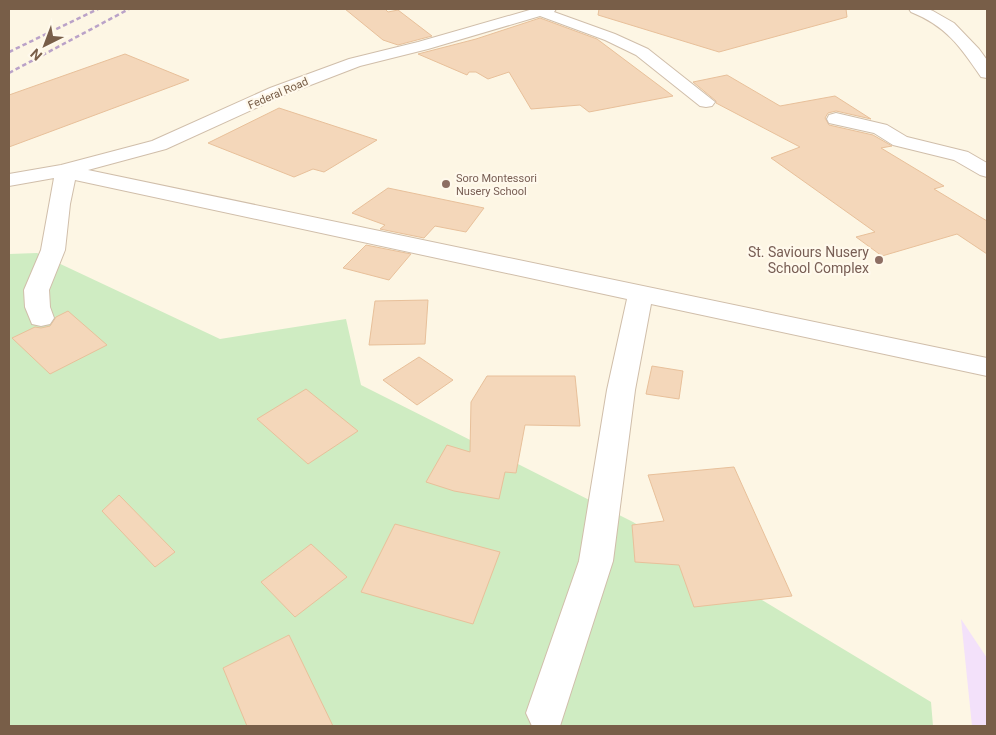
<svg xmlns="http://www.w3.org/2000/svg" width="996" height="735" viewBox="0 0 996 735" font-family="Roboto,sans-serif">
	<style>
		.education { fill: #f3e1fa }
		.green { fill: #cfecc2 }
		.building { fill: #f4d7ba; stroke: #e8c09a }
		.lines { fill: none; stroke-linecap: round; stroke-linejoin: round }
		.minor-casing { stroke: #d0beaa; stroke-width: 2 }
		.minor { fill: #fff; fill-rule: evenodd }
		.rail { stroke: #baa2c8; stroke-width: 2.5; stroke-dasharray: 4.5 3; stroke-linecap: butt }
		.education-dot { fill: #8d6e63; stroke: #fff9ec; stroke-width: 2 }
		.labels { text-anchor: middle; stroke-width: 4.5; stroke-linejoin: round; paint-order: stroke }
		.far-street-label { font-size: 11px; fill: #785e48; stroke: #fff9ec }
		.far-education-label { font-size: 11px; fill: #785e54; stroke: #fff9ec; text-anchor: start }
		.education-label { font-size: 14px; fill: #785e54; stroke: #fff9ec; text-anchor: end }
	</style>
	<rect width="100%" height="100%" fill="#fdf6e4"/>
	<path class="education" d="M 961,619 L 987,658 L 987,726 L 972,726 Z"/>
	<path class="green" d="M 37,253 L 220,339 L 346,319 L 361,385 L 633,522 L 931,702 L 933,726 L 9,726 L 9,254 Z"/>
	<path class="building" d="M 345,9 L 385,9 L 388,12 L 398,10 L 432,36 L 398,45 L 383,40 Z
		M 599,9 L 846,9 L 847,17 L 719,52 L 598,15 Z
		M 540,18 L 597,39 L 673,96 L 589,112 L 580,105 L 531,109 L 509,72 L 488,79 L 476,72 L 469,72 L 467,75 L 418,54 L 476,39 Z
		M 125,54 L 189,80 L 9,147 L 9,95 Z
		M 727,75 L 780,106 L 835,96 L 871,119 L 836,111 L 828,113 L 825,118 L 829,125 L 873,135 L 892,146 L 881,148 L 944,186 L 934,189 L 987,221 L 987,254 L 957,234 L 882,256 L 856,237 L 875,232 L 771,158 L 800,147 L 716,103 L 716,101 L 693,82 Z
		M 279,108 L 377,140 L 324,172 L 313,169 L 294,177 L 208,143 Z
		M 388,188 L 484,208 L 466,232 L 435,226 L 424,238 L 380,229 L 385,225 L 352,213 Z
		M 366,245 L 411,254 L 389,280 L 343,268 Z
		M 428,300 L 425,344 L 369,345 L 375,301 Z
		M 68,311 L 107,345 L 50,374 L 12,338 L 35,327 L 41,328 L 50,326 L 56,317 Z
		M 419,357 L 453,380 L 417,405 L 383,380 Z
		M 652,366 L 683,371 L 679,399 L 646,394 Z
		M 487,376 L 575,376 L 580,426 L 525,425 L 516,473 L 505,472 L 499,499 L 454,491 L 426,482 L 447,445 L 470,452 L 471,402 Z
		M 306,389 L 358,431 L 308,464 L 257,419 Z
		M 734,467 L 792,596 L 694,607 L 679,565 L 635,562 L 632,525 L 664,521 L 648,475 Z
		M 119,495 L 175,552 L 155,567 L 102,511 Z
		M 395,524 L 500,552 L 473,624 L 361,592 Z
		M 311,544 L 347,577 L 295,617 L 261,582 Z
		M 289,635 L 333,726 L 247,726 L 223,668 Z"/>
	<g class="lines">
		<g class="minor-casing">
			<path id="minor" d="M 533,9 L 556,9 L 554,12 L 615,34 L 648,49 L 715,102 L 712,106 L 706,107 L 700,106 L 636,55 L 605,40 L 540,16 L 428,49 L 360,66 L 282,96 L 166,149 L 88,170 L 987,358 L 987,376 L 651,304 L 635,390 L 613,561 L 560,726 L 532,726 L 526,713 L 579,561 L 607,390 L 627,299 L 75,180 L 70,204 L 65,250 L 49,290 L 50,307 L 54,318 L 50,324 L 41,326 L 32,324 L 25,307 L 24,290 L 41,250 L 54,178 L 9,186 L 9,174 L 61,165 L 152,141 L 270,88 L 349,59 L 418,42 Z
				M 909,9 L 928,9 L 933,11 L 954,23 L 979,49 L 987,60 L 987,78 L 981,77 C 960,46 946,26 911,12 Z
				M 836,113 L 887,125 L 907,137 L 968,152 L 987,163 L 987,177 L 980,175 L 954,160 L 893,145 L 874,133 L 829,123 L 827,119 L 829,115 Z"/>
		</g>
		<use href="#minor" class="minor"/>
		<path class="rail" d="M 9,52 L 98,9
			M 9,73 L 129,9"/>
	</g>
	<g class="education-dot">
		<circle cx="446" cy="184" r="5"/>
		<circle cx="879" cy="260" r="5"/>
	</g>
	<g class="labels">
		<g class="far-street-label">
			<text transform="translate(278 93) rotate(-23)" y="4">Federal Road</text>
		</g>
		<g class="far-education-label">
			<text x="456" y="182">Soro Montessori<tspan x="456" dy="13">Nusery School</tspan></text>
		</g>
		<g class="education-label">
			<text x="869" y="257">St. Saviours Nusery<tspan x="869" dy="16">School Complex</tspan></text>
		</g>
	</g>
	<rect width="996" height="735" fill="none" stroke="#785e48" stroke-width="20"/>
	<g transform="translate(45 45) rotate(222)" stroke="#fff9ec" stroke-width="4" paint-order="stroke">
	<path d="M0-4L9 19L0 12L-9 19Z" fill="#785e48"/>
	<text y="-8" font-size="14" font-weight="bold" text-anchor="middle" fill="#785e48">N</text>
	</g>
</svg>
